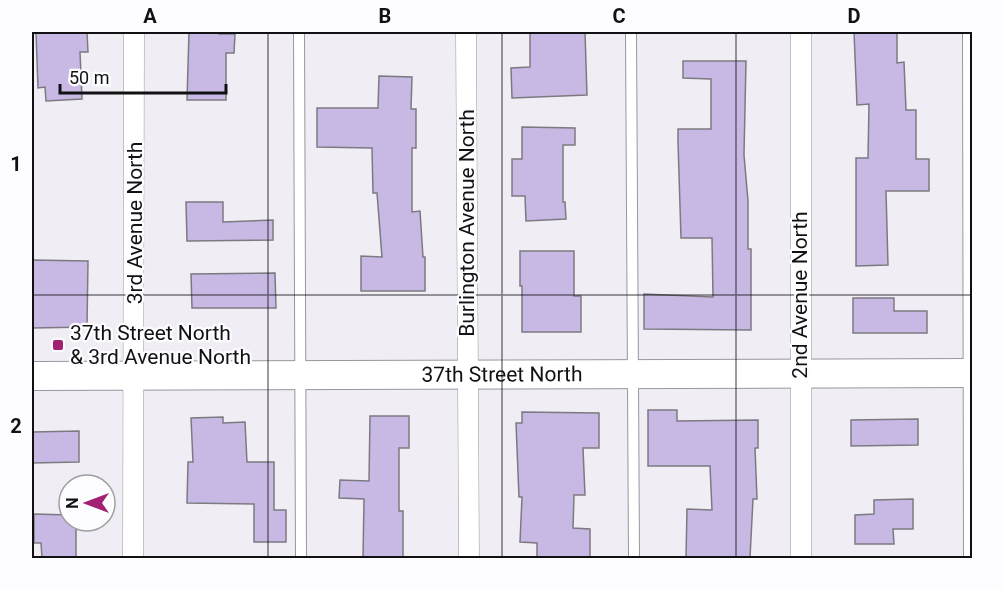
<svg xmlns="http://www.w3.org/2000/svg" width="1004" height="590" viewBox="0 0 1004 590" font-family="Roboto,sans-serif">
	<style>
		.building { fill: #c8b8e4; stroke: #7c7a81; stroke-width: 1.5 }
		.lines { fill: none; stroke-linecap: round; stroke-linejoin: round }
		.lane-casing { stroke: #99969e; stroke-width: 12 }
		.street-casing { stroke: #99969e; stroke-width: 21 }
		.secondary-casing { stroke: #99969e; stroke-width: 30 }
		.lane { stroke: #fff; stroke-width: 10 }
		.street { stroke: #fff; stroke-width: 20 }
		.secondary { stroke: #fff; stroke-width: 28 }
		.grid { fill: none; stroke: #111013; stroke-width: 1.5; stroke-opacity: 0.55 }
		.poi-dot { fill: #a22172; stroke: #fdfcff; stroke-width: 2 }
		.labels { text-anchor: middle; stroke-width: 4.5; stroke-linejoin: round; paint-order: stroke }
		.street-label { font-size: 21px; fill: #111013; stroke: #fdfcff }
		.poi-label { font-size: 21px; fill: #111013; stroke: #fdfcff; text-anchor: start }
		.neatline { fill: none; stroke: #111013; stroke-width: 2 }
		.grid-label { font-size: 20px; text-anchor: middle; font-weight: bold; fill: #111013 }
	</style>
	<rect width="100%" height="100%" fill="#f0edf5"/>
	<path class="building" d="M 36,32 L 87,32 L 88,52 L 80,52 L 82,99 L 46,101 L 45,87 L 38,88 Z
		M 189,32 L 219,32 L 219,34 L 235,34 L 234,53 L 226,53 L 226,100 L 187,100 Z
		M 530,32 L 585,32 L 587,95 L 512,98 L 511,68 L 530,67 Z
		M 854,32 L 897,32 L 897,63 L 904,62 L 906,110 L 916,110 L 916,159 L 929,159 L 929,191 L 886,191 L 888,265 L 856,266 L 856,158 L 868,158 L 869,104 L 857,105 Z
		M 683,61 L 746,61 L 744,155 L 748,201 L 748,249 L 751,249 L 751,330 L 644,329 L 644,294 L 713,297 L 712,238 L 681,238 L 678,142 L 678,129 L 711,129 L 711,79 L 683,78 Z
		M 379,76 L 412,77 L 411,109 L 416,109 L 416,148 L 412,148 L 412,212 L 420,211 L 423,257 L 425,257 L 425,291 L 361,291 L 361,256 L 382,257 L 377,193 L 373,193 L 372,148 L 317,147 L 317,108 L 378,108 Z
		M 522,127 L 575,128 L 575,145 L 563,145 L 563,202 L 565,202 L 566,219 L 526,221 L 525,196 L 512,196 L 512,159 L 522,159 Z
		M 186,202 L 223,202 L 223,222 L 273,220 L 273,240 L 187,241 Z
		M 520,251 L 574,251 L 574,296 L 581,296 L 581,332 L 522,332 L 522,286 L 520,286 Z
		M 32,260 L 88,261 L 87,327 L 32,328 Z
		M 275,273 L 276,308 L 192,308 L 191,274 Z
		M 853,298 L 894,298 L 894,311 L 927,311 L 927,333 L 853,333 Z
		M 648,410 L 677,410 L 677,421 L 758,420 L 758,448 L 755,448 L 757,499 L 753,499 L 750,558 L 686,558 L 687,509 L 712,510 L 710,466 L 648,466 Z
		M 522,412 L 599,413 L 599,448 L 583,448 L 585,495 L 574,495 L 573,528 L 590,529 L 590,558 L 537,558 L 537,543 L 520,542 L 522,497 L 519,497 L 516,423 L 522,423 Z
		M 370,416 L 409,416 L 409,448 L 399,448 L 399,511 L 403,511 L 403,558 L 363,558 L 364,499 L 339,498 L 340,480 L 369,481 Z
		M 223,417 L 223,423 L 245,422 L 247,462 L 274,462 L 274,510 L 286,510 L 286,542 L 254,542 L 254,504 L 187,503 L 188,462 L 193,462 L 191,418 Z
		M 918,419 L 918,445 L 851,446 L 851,420 Z
		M 79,431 L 79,462 L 32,463 L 32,432 Z
		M 913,499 L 913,529 L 893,529 L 894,544 L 855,544 L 855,515 L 874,514 L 874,500 Z
		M 34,514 L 69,515 L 69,521 L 76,521 L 76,558 L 42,558 L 41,543 L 34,543 Z"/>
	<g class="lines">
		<g class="lane-casing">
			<path id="lane" d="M 299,32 L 301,558
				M 631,32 L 634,558
				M 968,32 L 969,558"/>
		</g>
		<g class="street-casing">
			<path id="street" d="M 466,32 L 469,558
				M 133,558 L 134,32
				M 801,558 L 801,32"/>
		</g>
		<g class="secondary-casing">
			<g id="secondary">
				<path id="s1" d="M 32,376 L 972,373"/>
			</g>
		</g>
		<use href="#lane" class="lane"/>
		<use href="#street" class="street"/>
		<use href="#secondary" class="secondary"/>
	</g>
	<path class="grid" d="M 268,32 L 268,558M 502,32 L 502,558M 736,32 L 736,558M 32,295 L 972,295"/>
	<rect class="poi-dot" x="52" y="339" width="12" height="12" rx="3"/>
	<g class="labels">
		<g class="street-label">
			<text transform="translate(135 223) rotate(-90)" y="7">3rd Avenue North</text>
			<text transform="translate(467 223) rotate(-90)" y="7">Burlington Avenue North</text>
			<text transform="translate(800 295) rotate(-90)" y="7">2nd Avenue North</text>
			<text dy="7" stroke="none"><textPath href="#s1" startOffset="470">37th Street North</textPath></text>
		</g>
		<g class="poi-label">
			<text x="70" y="340">37th Street North<tspan x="70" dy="24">&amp; 3rd Avenue North</tspan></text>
		</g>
	</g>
	<rect width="1004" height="590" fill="none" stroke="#fdfcff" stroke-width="66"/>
	<g transform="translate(87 503) rotate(270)"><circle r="28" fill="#fdfcff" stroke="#9f9ea1" stroke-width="1.5"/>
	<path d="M0-4.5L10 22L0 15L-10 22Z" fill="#a22172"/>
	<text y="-9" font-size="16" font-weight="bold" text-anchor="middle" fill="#111013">N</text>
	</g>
	<path d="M60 84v9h166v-9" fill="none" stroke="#111013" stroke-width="3"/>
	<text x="69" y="84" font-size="18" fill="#111013" stroke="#fdfcff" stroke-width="4.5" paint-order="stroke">50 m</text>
	<rect x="33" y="33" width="938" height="524" class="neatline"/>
	<g class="grid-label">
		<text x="150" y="23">A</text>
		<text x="385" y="23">B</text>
		<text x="619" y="23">C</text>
		<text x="854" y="23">D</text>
		<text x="16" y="171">1</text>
		<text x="16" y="433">2</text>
	</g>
</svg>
